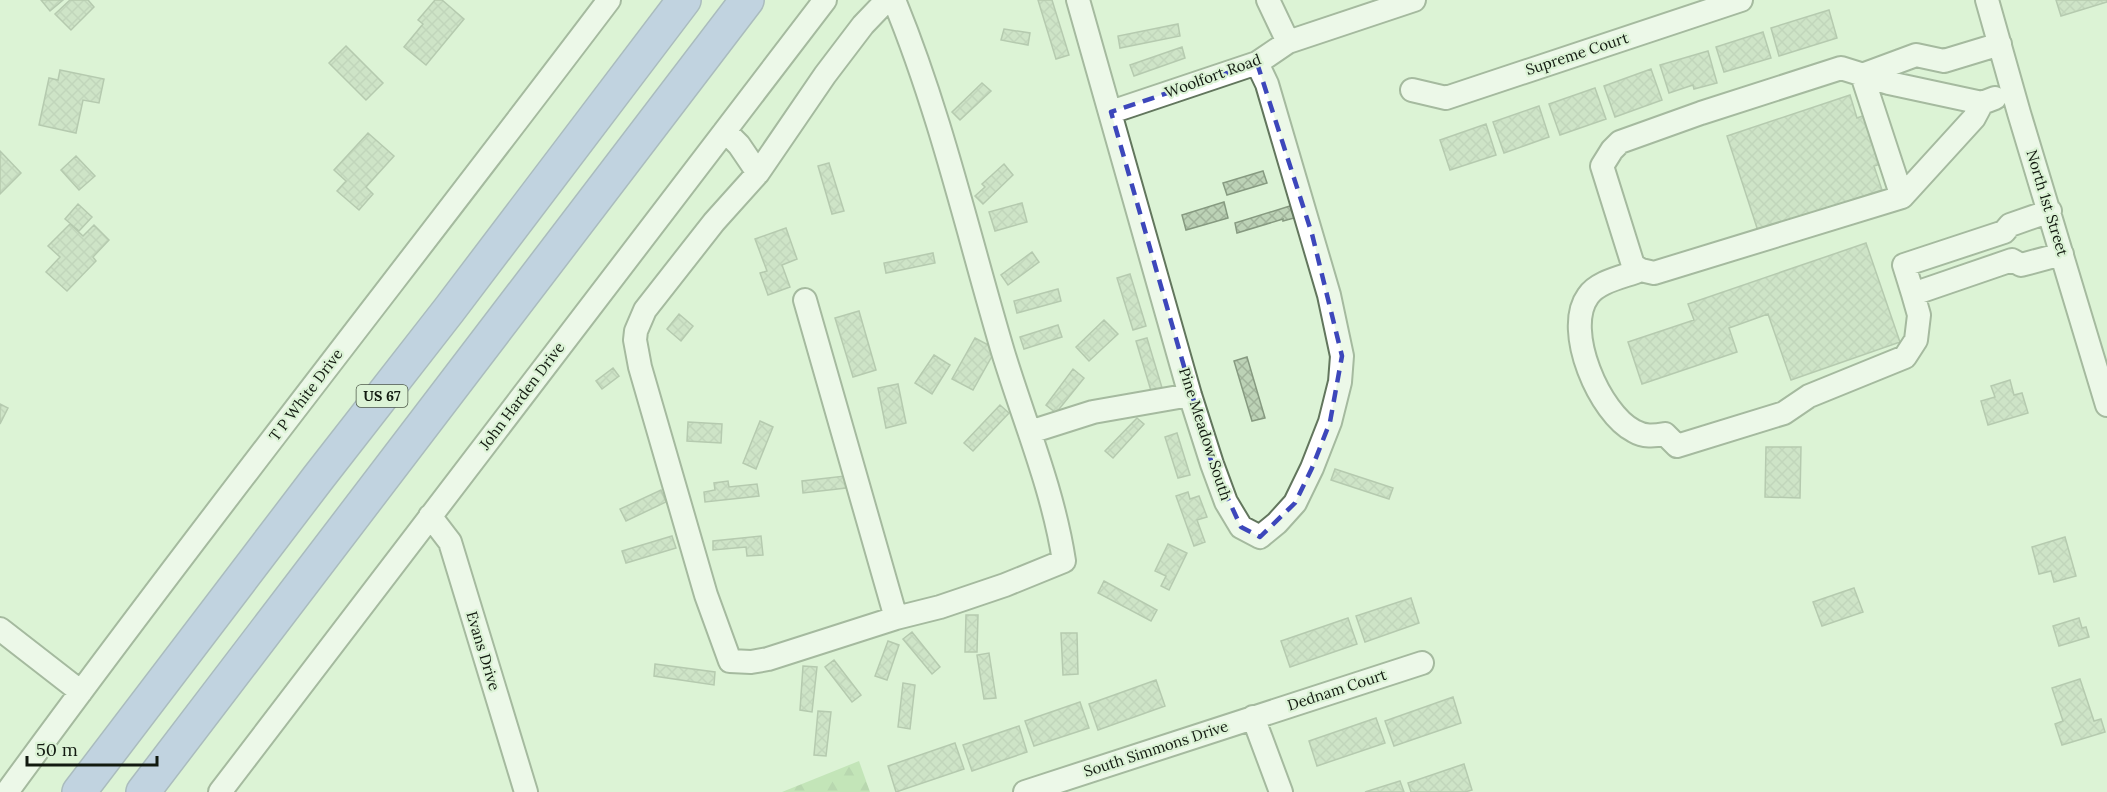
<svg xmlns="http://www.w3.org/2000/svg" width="2107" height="792" viewBox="0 0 2107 792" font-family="Lora,serif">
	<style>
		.forest { fill: url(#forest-firs) }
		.building { fill: url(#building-cross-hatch); stroke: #869a80; stroke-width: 1.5 }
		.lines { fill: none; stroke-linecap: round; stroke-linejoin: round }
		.minor-casing { stroke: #62765d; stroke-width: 26 }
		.highway-casing { stroke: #6e7aa0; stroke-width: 36 }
		.minor { stroke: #fff; stroke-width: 22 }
		.highway { stroke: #9faeed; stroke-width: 33 }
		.marked { fill: none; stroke: #3d47bb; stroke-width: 4.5; stroke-dasharray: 12 8; stroke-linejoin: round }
		.labels { text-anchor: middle; stroke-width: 4.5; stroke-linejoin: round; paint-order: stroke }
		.shield { fill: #dcf3d6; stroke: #4f5b4b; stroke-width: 1.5 }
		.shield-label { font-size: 14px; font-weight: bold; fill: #121a10 }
		.street-label { font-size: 15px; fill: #121a10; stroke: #dcf3d6 }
	</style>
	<defs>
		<pattern id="forest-firs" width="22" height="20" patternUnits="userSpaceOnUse" patternTransform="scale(1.5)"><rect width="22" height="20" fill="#a4d596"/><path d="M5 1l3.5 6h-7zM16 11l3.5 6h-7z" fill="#8cb680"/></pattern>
		<pattern id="building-cross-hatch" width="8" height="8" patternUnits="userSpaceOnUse" patternTransform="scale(1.5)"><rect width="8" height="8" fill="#bcd2b6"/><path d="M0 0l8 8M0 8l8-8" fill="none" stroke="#a1b49b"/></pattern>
	</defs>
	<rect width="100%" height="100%" fill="#dcf3d6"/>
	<path class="forest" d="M 859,761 L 870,792 L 782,792 Z"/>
	<path class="building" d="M 41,0 L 63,0 L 50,11 Z
		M 70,0 L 88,0 L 94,7 L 71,30 L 55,14 Z
		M 435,0 L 442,0 L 464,19 L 426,65 L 404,47 L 423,24 L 418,20 Z
		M 1038,0 L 1052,0 L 1069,55 L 1056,59 Z
		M 2056,0 L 2107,0 L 2107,2 L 2061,16 Z
		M 1829,10 L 1837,38 L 1779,56 L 1771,28 Z
		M 1178,24 L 1180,36 L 1120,48 L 1118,36 Z
		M 1004,29 L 1030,33 L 1028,45 L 1001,40 Z
		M 1763,32 L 1771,58 L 1724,72 L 1716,47 Z
		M 346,46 L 383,83 L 366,100 L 329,63 Z
		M 1182,47 L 1185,58 L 1134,76 L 1130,65 Z
		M 1708,51 L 1717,83 L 1694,89 L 1693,85 L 1669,93 L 1660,65 Z
		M 1651,69 L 1662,100 L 1615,117 L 1604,86 Z
		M 60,70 L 104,79 L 99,103 L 83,100 L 76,133 L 39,125 L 49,78 L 58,80 Z
		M 982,83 L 991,91 L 960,120 L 952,112 Z
		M 1595,88 L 1606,119 L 1560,135 L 1549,104 Z
		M 1850,95 L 1857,118 L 1871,113 L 1887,162 L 1874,166 L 1882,190 L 1758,231 L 1727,136 Z
		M 1539,106 L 1549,137 L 1504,153 L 1493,122 Z
		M 1486,124 L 1496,155 L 1450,170 L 1440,140 Z
		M 368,133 L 394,156 L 366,187 L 373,194 L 359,210 L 337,191 L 346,181 L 334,170 Z
		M 0,151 L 21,173 L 0,194 Z
		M 76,156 L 95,176 L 79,190 L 61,170 Z
		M 829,163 L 844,211 L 832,214 L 818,166 Z
		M 1004,164 L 1013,175 L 983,204 L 975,196 L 985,187 L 982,184 Z
		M 1263,171 L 1267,183 L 1227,195 L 1223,183 Z
		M 1224,202 L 1228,218 L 1186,230 L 1182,215 Z
		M 1022,203 L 1027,222 L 995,231 L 989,212 Z
		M 78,204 L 92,217 L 79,231 L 65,219 Z
		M 1290,206 L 1294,218 L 1283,221 L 1283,219 L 1237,233 L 1235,223 Z
		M 70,224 L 83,236 L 94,225 L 109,240 L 93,257 L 96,261 L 67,291 L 46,272 L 60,257 L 48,246 Z
		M 786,228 L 797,259 L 782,265 L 790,287 L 768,295 L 760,273 L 767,271 L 755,239 Z
		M 1866,243 L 1900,342 L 1791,380 L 1768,314 L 1729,328 L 1737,352 L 1642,384 L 1628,342 L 1694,320 L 1688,304 Z
		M 1032,252 L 1039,262 L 1008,285 L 1001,275 Z
		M 933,253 L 935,263 L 886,273 L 884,263 Z
		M 1130,274 L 1146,326 L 1133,330 L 1117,278 Z
		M 1058,289 L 1061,301 L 1017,313 L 1014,301 Z
		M 859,311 L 876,370 L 853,377 L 835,318 Z
		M 679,314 L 693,326 L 681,341 L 667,329 Z
		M 1104,320 L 1118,334 L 1089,361 L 1076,347 Z
		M 1058,325 L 1062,337 L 1024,349 L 1020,337 Z
		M 975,338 L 996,349 L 973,390 L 952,379 Z
		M 1147,338 L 1163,391 L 1152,394 L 1136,341 Z
		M 934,355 L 950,365 L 932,394 L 915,383 Z
		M 1247,357 L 1265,418 L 1252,421 L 1234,361 Z
		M 613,368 L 619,376 L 602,389 L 596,381 Z
		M 1073,369 L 1084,378 L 1056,413 L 1046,405 Z
		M 2010,380 L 2014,395 L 2022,393 L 2028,413 L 1988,425 L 1981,401 L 1995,397 L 1991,386 Z
		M 898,384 L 906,423 L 886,428 L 878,388 Z
		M 0,404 L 8,408 L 0,424 Z
		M 1000,405 L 1009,413 L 973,451 L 964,443 Z
		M 1137,418 L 1144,424 L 1113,458 L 1105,451 Z
		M 760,421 L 773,427 L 756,469 L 743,463 Z
		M 688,422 L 722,424 L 721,443 L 687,441 Z
		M 1177,433 L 1190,475 L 1178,478 L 1165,437 Z
		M 1766,447 L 1801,447 L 1800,498 L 1765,497 Z
		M 1335,469 L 1393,488 L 1389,499 L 1331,480 Z
		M 845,476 L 846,488 L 803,493 L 802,481 Z
		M 728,481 L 729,487 L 757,484 L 759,496 L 705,502 L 704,492 L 715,490 L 714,483 Z
		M 661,490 L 666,502 L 626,521 L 620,509 Z
		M 1188,492 L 1190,499 L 1199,496 L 1207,517 L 1197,520 L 1205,542 L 1194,546 L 1176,496 Z
		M 672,536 L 676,548 L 626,563 L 622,551 Z
		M 761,536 L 763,555 L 747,556 L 746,547 L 713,550 L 713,541 Z
		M 2065,537 L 2076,576 L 2054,582 L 2051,571 L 2039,574 L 2032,547 Z
		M 1168,544 L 1187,553 L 1169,590 L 1161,586 L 1166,576 L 1155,571 Z
		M 1104,581 L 1157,610 L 1151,621 L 1098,593 Z
		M 1854,588 L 1863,612 L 1822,626 L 1813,602 Z
		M 1411,598 L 1419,623 L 1365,642 L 1356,616 Z
		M 966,615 L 978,615 L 977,652 L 965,652 Z
		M 1348,618 L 1357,644 L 1290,667 L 1281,641 Z
		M 2079,618 L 2082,628 L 2086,627 L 2089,637 L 2059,646 L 2053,626 Z
		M 912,632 L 940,667 L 932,674 L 903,639 Z
		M 1061,633 L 1077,633 L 1078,674 L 1063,675 Z
		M 888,641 L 899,645 L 887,680 L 875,676 Z
		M 989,653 L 996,698 L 984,699 L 977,655 Z
		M 834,660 L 861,695 L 852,702 L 825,667 Z
		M 655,664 L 715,672 L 714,685 L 654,676 Z
		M 803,666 L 817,667 L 812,712 L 800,710 Z
		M 2080,679 L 2094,721 L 2101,719 L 2105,732 L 2062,745 L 2055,724 L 2063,721 L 2052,688 Z
		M 1156,680 L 1165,706 L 1098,730 L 1089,704 Z
		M 903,683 L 915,685 L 910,729 L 898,727 Z
		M 1453,697 L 1461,723 L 1394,746 L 1385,721 Z
		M 1080,702 L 1089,728 L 1034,746 L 1025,721 Z
		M 818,711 L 831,712 L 826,756 L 814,755 Z
		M 1376,718 L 1385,743 L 1317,766 L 1309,741 Z
		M 1019,726 L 1027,752 L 972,771 L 963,745 Z
		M 955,743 L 964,769 L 896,792 L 888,766 Z
		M 1464,764 L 1472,790 L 1465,792 L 1411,792 L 1408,783 Z
		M 1400,781 L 1404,792 L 1365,792 Z"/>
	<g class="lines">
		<g class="minor-casing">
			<path id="minor" d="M 887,0 L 863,25 L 825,75 L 758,173 L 714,222 L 645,310 L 636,331 L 635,340 L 640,367 L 706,595 L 730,661 L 751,662 L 768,659 L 896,618 L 940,607 L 1005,585 L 1064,561 C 1053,489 1024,421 1003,352 C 968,234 941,114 894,0
				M 1078,0 L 1190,395 L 1212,464 L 1226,502 L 1241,527 L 1260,537 L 1277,523 L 1295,503 L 1312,468 L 1330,422 L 1340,382 L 1342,356 L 1329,295 L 1267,84 L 1257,63
				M 1268,0 L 1288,42
				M 1987,0 L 2019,113 L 2107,405
				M 1862,75 L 1902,197 L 1974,118 L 1982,103 L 1995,98
				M 1862,75 L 1916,55 L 1944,61 L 2000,44
				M 1412,90 L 1446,98 L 1741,0
				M 1111,112 L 1257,63 L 1288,42 L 1414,0
				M 725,131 L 739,145 L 758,173
				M 1902,197 L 1654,273 L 1641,270 L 1633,265 L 1602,166 L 1612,150 L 1620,142 L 1701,113 L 1841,68 L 1889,83 L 1982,103
				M 1641,270 C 1624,277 1598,281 1588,296 C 1563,330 1600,414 1634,431 C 1644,437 1654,436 1665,434 L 1677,446 L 1784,413 L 1809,396 L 1905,357 L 1916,340 L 1919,315 L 1913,294 L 2012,260 L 2021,265 L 2062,254
				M 1913,294 L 1904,265 L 2004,232 L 2010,225 L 2050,211
				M 805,300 L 896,618
				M 1030,432 L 1093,412 L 1190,395
				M 430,516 L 450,542 L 526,792
				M 0,629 L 81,692
				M 1253,717 L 1281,792
				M 7,792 C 203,524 409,264 609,0
				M 220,792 L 825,0
				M 1025,792 L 1422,663"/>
		</g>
		<g class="highway-casing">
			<path id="highway" d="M 79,792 L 318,478 L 449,310 L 684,0
				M 143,792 L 747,0"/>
		</g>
		<use href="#minor" class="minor"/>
		<use href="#highway" class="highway"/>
	</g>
	<path d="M0 0H2107V792H0ZM 1257,63 L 1312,234 L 1342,356 L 1330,422 L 1312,468 L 1295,503 L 1260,537 L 1241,527 L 1212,464 L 1111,112 Z" fill="#dcf3d6" fill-opacity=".55" fill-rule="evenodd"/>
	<path class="marked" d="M 1257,63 L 1312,234 L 1342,356 L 1330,422 L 1312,468 L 1295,503 L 1260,537 L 1241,527 L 1212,464 L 1111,112 Z"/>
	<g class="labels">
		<rect class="shield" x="356.5" y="385" width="51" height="22" rx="4.5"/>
		<g class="shield-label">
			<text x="382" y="401">US 67</text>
		</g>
		<g class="street-label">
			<text transform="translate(1577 54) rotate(-18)" y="5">Supreme Court</text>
			<text transform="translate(1213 76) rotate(-20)" y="5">Woolfort Road</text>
			<text transform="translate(2047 203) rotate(73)" y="5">North 1st Street</text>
			<text transform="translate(306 395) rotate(-53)" y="5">T P White Drive</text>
			<text transform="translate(522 396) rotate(-53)" y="5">John Harden Drive</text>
			<text transform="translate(1205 434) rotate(72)" y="5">Pine Meadow South</text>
			<text transform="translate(483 651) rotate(73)" y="5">Evans Drive</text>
			<text transform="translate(1337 690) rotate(-18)" y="5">Dednam Court</text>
			<text transform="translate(1156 749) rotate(-18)" y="5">South Simmons Drive</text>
		</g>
	</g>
	<path d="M27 756v9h130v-9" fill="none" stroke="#121a10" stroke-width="3"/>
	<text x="36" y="756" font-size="18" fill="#121a10" stroke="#dcf3d6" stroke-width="4.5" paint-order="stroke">50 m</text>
</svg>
